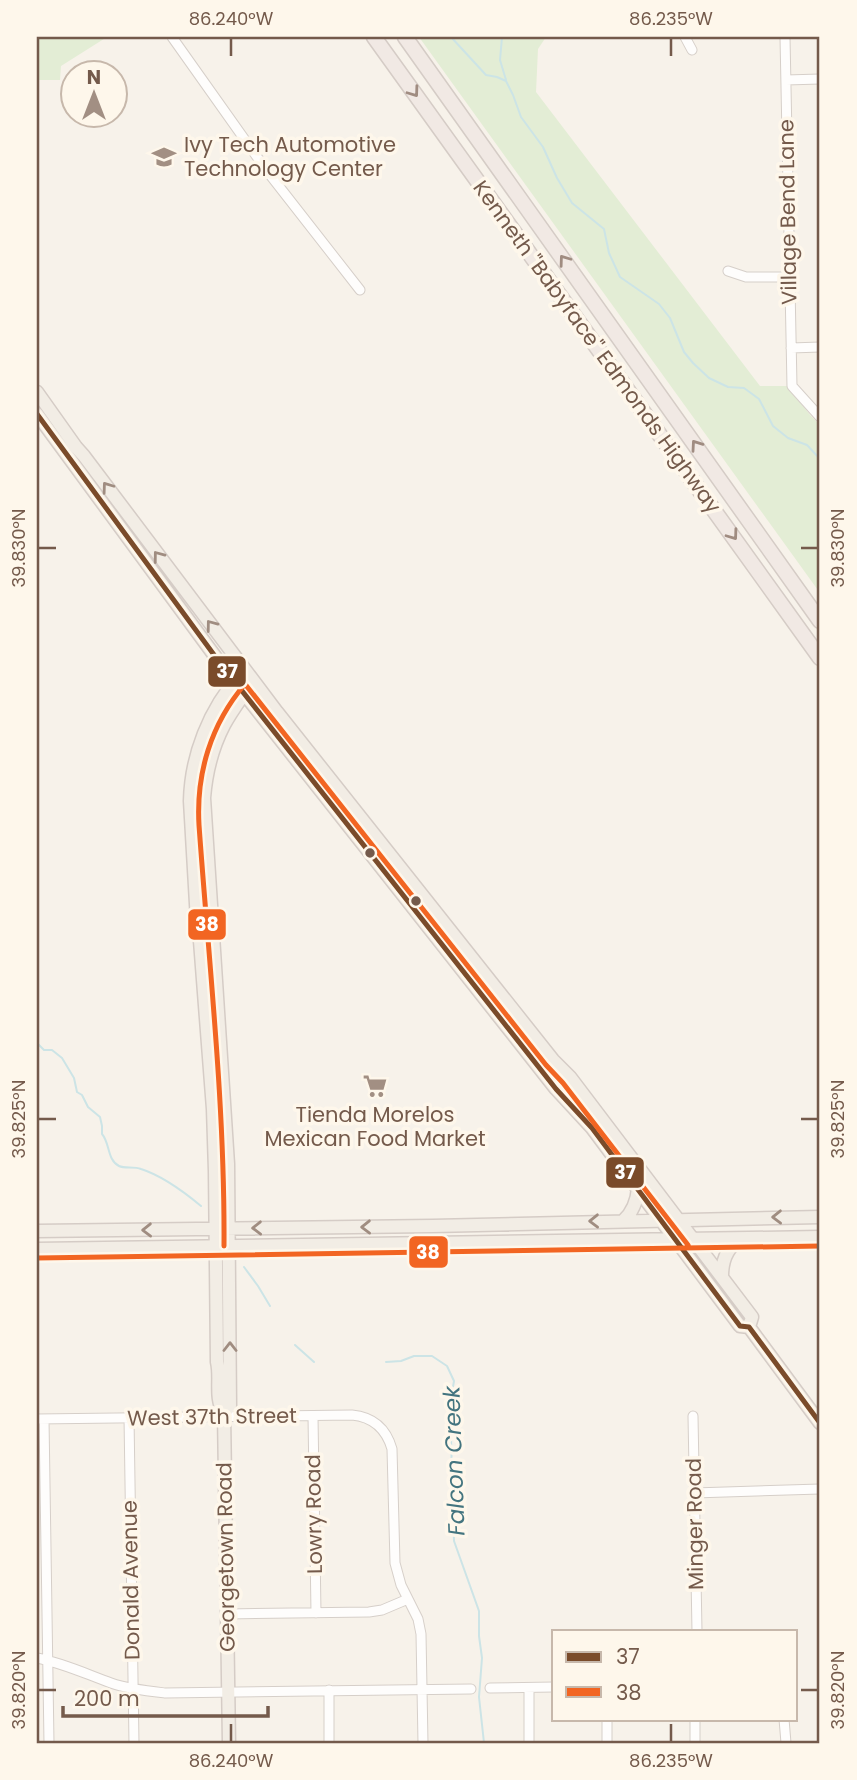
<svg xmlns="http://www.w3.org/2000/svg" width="857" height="1780" viewBox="0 0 857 1780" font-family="Poppins,sans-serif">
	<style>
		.green { fill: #e3edd5 }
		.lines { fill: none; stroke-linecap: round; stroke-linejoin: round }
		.stream { stroke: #cce4e6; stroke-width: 2 }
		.minor-casing { stroke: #d6cfc9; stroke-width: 11 }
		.major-casing { stroke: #d5ccc6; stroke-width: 15 }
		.highway-casing { stroke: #d5ccc6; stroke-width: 17 }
		.minor { stroke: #fefdfc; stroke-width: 9 }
		.major { stroke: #f2ede5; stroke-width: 12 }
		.highway { stroke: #f1e9e4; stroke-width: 14 }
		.bus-1-casing { stroke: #fef7eb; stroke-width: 10 }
		.bus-2-casing { stroke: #fef7eb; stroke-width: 10 }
		.bus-1 { stroke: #7a4b2a; stroke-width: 5 }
		.bus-2 { stroke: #f26522; stroke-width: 5 }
		.oneway { stroke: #a08c81 }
		.oneway2 { stroke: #a08d81 }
		.ticks { fill: none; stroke: #745a4b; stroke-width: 2.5 }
		.bus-dot { fill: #745a4b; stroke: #fef7eb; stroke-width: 2.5 }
		.labels { text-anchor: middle; stroke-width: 7; stroke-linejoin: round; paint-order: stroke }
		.poi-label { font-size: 21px; fill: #745a4b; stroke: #fef7eb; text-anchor: start }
		.street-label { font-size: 21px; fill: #745a4b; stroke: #fef7eb }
		.water-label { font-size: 23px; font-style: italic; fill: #43747f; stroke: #fef7eb }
		.line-badge { stroke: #fef7eb; stroke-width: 2.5 }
		.badge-label { font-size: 19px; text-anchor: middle; font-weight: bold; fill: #fff }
		.neatline { fill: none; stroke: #745a4b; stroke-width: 2.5 }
		.ticks-label { font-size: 18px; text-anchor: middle; fill: #745a4b }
	</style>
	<rect width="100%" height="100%" fill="#f7f2ea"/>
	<path class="green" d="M 37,37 L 107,37 L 61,66 L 60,80 L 37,80 Z
		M 419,37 L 546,37 L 538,49 L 536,92 L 760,386 L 787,386 L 811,416 L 820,425 L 820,593 Z"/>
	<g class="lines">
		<path class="stream" d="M 451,37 L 486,75 L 497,77 L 506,81 L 513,95 L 521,117 L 543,147 L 557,178 L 572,203 L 604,229 L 609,253 L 620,277 L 659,304 L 670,318 L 684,352 L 693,363 L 709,378 L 728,387 L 744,388 L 759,399 L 773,426 L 788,438 L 807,445 L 820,459
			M 502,37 L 500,60 L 506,80
			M 37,1043 L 44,1050 L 52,1050 L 62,1058 L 74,1078 L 77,1092 L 82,1095 L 88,1107 L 100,1117 L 102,1126 L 102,1134 C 110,1143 107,1160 119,1166 C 125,1169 134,1166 141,1169 C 163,1176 183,1191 201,1206
			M 244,1267 L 258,1286 L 270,1306
			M 295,1345 L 314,1362
			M 386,1362 L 401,1361 L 414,1356 L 432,1356 L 447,1366 L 454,1381 L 450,1404 L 454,1541 L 479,1611 L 479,1636 L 482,1658 L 479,1697 L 484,1743"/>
		<g class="minor-casing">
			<path id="minor" d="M 172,37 L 267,171 L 360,290
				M 685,37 L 692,50
				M 785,37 L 792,386 L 820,417
				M 786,80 L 820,79
				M 728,271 L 746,277 L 789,277
				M 791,348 L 820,347
				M 313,1416 L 316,1613
				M 693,1416 L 697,1631
				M 129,1417 L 134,1743
				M 37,1419 L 352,1415 C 373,1417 386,1428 392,1449 L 395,1563 L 401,1585 L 418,1619 L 421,1634 L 423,1743
				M 44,1419 L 49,1743
				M 694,1493 L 820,1489
				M 227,1614 L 369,1612 L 382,1610 L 408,1599
				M 37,1658 C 63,1663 86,1674 111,1683 C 128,1689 147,1691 165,1693 L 471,1689
				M 490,1688 L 554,1687
				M 529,1688 L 529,1743
				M 329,1690 L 329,1743
				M 607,1719 L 607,1743
				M 784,1719 L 786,1743
				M 695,1743 L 695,1719"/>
		</g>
		<g class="major-casing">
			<path id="major" d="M 37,392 L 76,447 L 84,456 L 277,712 L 553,1060 L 570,1077 L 752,1317 L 749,1327
				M 37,414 L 220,663 L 556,1089 L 592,1128 L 740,1326 L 749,1327 L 820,1423
				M 623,1221 C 633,1212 637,1201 638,1188
				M 37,1231 L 433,1226 L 820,1217
				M 37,1249 L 820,1237
				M 722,1276 C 722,1260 727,1247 741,1239
				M 224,1413 L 230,1406 L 228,1164 L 204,798 C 206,773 212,748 224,725 C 231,712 240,700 248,688
				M 229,1743 L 224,1413 C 214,1398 221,1378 217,1362 L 215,1171 L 213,1109 L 200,941 L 197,921 L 190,801 C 191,756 209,709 240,675"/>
		</g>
		<g class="highway-casing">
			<path id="highway" d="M 374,37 L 820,658
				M 405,37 L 820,621"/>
		</g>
		<use href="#minor" class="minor"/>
		<use href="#major" class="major"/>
		<use href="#highway" class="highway"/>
		<g class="bus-1-casing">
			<path id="bus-1" d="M 37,414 L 220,663 L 556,1089 L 592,1128 L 740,1326 L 749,1327 L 820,1423"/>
		</g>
		<g class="bus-2-casing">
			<path id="bus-2" d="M 224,1246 C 225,1105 209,965 199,825 C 196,773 211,724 245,684 L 546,1065 L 563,1083 L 688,1245
				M 37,1258 L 820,1246"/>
		</g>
		<use href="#bus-1" class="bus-1"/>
		<use href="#bus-2" class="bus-2"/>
	</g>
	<defs><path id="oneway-chevron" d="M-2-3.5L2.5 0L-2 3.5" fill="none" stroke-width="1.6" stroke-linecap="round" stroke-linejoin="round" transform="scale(1.75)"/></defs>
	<g class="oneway">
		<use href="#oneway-chevron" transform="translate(414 92) rotate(54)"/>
		<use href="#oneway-chevron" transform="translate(564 260) rotate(-126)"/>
		<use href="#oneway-chevron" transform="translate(696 445) rotate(-125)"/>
		<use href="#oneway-chevron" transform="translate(733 535) rotate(54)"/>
	</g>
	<g class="oneway2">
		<use href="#oneway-chevron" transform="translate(107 487) rotate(-126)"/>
		<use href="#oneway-chevron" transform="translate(158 556) rotate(-127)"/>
		<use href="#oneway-chevron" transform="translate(211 625) rotate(-127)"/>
		<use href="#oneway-chevron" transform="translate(777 1217) rotate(179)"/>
		<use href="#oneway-chevron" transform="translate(594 1221) rotate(179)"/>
		<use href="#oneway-chevron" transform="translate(366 1227) rotate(179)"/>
		<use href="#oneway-chevron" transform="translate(257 1228) rotate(179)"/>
		<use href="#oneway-chevron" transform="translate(147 1230) rotate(179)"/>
		<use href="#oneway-chevron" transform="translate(230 1347) rotate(-90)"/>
	</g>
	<path class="ticks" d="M 231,38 L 231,56M 671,38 L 671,56M 38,548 L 56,548M 801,548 L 818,548M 38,1119 L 56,1119M 801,1119 L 818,1119M 38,1690 L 56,1690M 801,1690 L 818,1690M 231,1724 L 231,1742M 671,1724 L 671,1742"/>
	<defs>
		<g id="university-bare" transform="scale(1.89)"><path d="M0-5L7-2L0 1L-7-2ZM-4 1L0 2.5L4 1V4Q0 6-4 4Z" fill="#a28f83" stroke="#fef7eb" stroke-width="2.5" paint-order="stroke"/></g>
		<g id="supermarket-bare" transform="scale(1.89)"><path d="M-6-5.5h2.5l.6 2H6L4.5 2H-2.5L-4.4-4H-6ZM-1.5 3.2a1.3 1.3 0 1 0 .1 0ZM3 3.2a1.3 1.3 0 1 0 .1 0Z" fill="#a28f83" stroke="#fef7eb" stroke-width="2.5" paint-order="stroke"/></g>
	</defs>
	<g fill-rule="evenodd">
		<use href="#university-bare" x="164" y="157"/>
		<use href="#supermarket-bare" x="375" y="1086"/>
	</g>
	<g class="bus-dot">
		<circle cx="370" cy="853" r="6"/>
		<circle cx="416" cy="901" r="6"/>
	</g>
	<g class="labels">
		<g class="poi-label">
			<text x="184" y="152">Ivy Tech Automotive<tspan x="184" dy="24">Technology Center</tspan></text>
			<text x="375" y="1122" text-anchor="middle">Tienda Morelos<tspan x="375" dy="24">Mexican Food Market</tspan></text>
		</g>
		<g class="street-label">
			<text transform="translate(788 212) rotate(-91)" y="7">Village Bend Lane</text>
			<text transform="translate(597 347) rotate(54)" y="7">Kenneth "Babyface" Edmonds Highway</text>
			<text transform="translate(212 1417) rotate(-1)" y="7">West 37th Street</text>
			<text transform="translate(314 1514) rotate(-91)" y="7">Lowry Road</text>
			<text transform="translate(695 1524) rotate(-91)" y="7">Minger Road</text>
			<text transform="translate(226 1557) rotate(-91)" y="7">Georgetown Road</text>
			<text transform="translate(131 1580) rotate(-91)" y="7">Donald Avenue</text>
		</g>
		<g class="water-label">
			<text transform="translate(454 1461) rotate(-92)" y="8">Falcon Creek</text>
		</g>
	</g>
	<g class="line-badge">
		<rect x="207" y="655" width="40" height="33" rx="7" fill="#7a4b2a"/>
		<rect x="187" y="908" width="40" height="33" rx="7" fill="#f26522"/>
		<rect x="605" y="1156" width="40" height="33" rx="7" fill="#7a4b2a"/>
		<rect x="408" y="1235" width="41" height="34" rx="7" fill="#f26522"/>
	</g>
	<g class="badge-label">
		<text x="227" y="678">37</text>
		<text x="207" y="931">38</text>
		<text x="625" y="1179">37</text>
		<text x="428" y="1259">38</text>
	</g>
	<rect width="857" height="1780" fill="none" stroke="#fef7eb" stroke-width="77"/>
	<rect x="552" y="1630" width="245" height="91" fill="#fef7eb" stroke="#c7b8ab" stroke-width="2"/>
	<rect x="566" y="1652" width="35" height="10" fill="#7a4b2a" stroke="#c7b8ab" stroke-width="2"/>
	<text x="616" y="1664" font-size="21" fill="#745a4b">37</text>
	<rect x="566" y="1687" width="35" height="10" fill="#f26522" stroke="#c7b8ab" stroke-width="2"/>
	<text x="616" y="1700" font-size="21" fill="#745a4b">38</text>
	<g transform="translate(94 94)"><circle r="33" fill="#fef7eb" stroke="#c7b8ab" stroke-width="2"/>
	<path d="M0-5L12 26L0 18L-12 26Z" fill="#a28f83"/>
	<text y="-10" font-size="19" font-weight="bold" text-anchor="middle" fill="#745a4b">N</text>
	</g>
	<path d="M63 1706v10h205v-10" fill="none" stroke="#745a4b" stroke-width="3.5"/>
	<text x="74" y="1706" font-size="21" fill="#745a4b" stroke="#fef7eb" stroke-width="5" paint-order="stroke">200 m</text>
	<rect x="38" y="38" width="780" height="1704" class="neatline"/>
	<g class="ticks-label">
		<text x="231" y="25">86.240°W</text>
		<text x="671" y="25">86.235°W</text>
		<text transform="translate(19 548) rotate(-90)" y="6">39.830°N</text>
		<text transform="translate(838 548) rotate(-90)" y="6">39.830°N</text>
		<text transform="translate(19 1119) rotate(-90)" y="6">39.825°N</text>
		<text transform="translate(838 1119) rotate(-90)" y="6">39.825°N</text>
		<text transform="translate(19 1690) rotate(-90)" y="6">39.820°N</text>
		<text transform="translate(838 1690) rotate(-90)" y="6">39.820°N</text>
		<text x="231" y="1767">86.240°W</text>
		<text x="671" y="1767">86.235°W</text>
	</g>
</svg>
